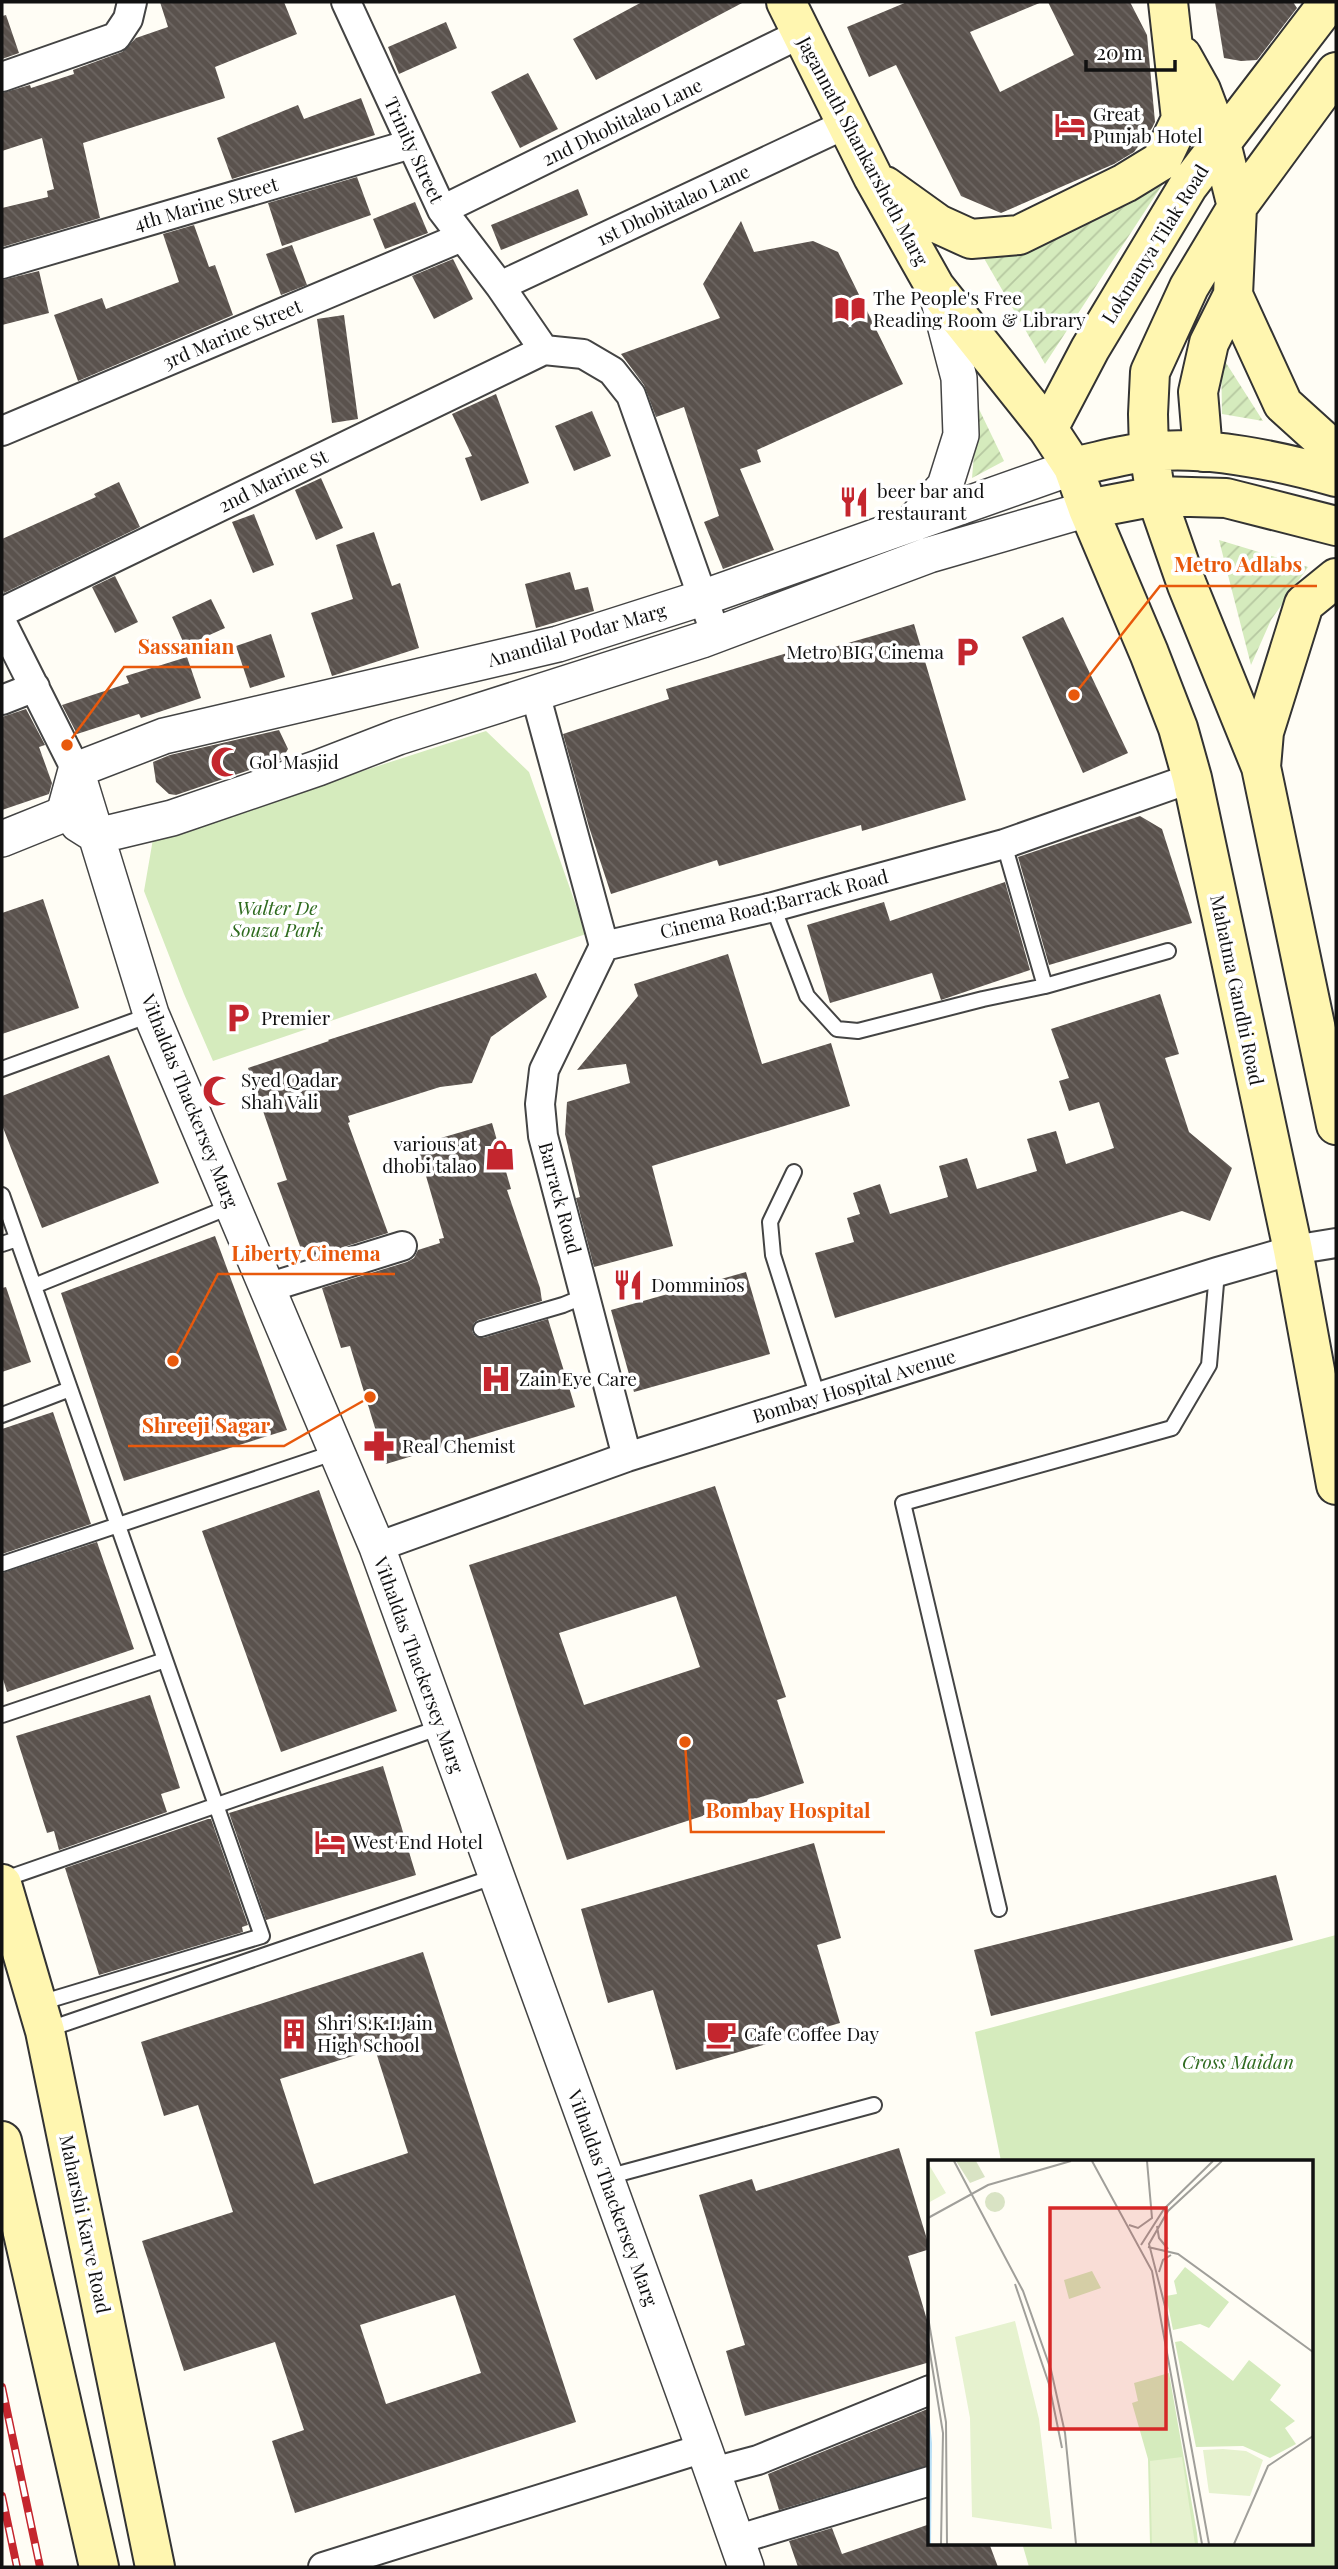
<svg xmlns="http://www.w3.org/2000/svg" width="1338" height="2569" viewBox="0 0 1338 2569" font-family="'Playfair Display',serif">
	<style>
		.park { fill: #d5ebbd }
		.garden { fill: url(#garden-furrows) }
		.building { fill: url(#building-back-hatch); fill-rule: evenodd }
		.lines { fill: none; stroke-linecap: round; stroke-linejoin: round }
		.service-casing { stroke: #444; stroke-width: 18 }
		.minor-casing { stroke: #444; stroke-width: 32 }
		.tertiary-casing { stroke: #444; stroke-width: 38 }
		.secondary-casing { stroke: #333; stroke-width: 42 }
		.service { stroke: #fff; stroke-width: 14 }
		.minor { stroke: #fff; stroke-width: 28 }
		.tertiary { stroke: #fff; stroke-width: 35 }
		.secondary { stroke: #fff6b0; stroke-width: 38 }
		.rail-casing { stroke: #c4262e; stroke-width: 8 }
		.rail { stroke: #fff; stroke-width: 5; stroke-dasharray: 16; stroke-linecap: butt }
		.labels { text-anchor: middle; stroke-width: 7; stroke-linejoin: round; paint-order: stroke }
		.poi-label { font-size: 19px; fill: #111; stroke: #fff; text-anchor: start }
		.street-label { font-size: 19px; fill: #111; stroke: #fff }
		.park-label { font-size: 19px; font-style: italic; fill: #2f6b1f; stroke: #fff }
		.inset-road { fill: none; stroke: #a09f9a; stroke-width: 2 }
		.view { fill: #d62828; fill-opacity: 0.15; stroke: #d62828; stroke-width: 3.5 }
		.inset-edge { fill: none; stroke: #111; stroke-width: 3.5 }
		.leader { fill: none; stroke: #e8590c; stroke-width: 2.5 }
		.callout-dot { fill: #e8590c; stroke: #fff; stroke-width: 2.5 }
		.callout-label { font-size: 21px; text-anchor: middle; font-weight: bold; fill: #e8590c; stroke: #fff; stroke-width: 7; stroke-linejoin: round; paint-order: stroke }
	</style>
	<defs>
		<pattern id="garden-furrows" width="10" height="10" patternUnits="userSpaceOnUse" patternTransform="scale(1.75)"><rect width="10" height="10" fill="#d5ebbd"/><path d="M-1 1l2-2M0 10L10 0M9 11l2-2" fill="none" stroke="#b6c8a1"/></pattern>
		<pattern id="building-back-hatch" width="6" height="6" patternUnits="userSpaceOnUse" patternTransform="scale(1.75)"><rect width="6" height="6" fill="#5a524d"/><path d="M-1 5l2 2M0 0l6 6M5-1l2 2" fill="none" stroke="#6d6662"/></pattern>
	</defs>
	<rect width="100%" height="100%" fill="#fffdf5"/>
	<path class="park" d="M 486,731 L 529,772 L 586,934 L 213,1061 L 184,994 L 144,891 L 153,839 Z
		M 1336,1935 L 1336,2567 L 1029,2567 L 1022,2543 L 1312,2543 L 1312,2161 L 1001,2161 L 975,2032 Z"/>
	<path class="garden" d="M 1168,176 L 1045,364 L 978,248 Z
		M 1221,355 L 1263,421 L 1222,414 Z
		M 978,407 L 1004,461 L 972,478 Z
		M 1219,540 L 1308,567 L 1271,620 L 1251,665 Z"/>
	<path class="building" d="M 160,2 L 284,2 L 297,34 L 215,67 L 225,98 L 83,143 L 100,218 L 2,247 L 2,208 L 48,197 L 47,191 L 54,189 L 42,138 L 2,151 L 2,93 L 30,85 L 31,88 L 74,74 L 73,70 L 122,52 L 136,38 L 168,27 Z
		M 642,2 L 744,2 L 596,80 L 573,39 Z
		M 907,2 L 1042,2 L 970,32 L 1000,92 L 1074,55 L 1048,2 L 1130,2 L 1147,35 L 1155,122 L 1152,128 L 1134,152 L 1114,164 L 1001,213 L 961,196 L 896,65 L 869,77 L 847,27 Z
		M 1215,2 L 1293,2 L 1297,8 L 1257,60 L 1241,61 L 1224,58 Z
		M 6,15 L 19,53 L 2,59 L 2,16 Z
		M 446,22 L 457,48 L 399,74 L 388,47 Z
		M 528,73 L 558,129 L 520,148 L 491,92 Z
		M 361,98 L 375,135 L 232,179 L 217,138 L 298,105 L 304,119 Z
		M 357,177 L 371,215 L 282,246 L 268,203 Z
		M 578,189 L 588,215 L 501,250 L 491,225 Z
		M 415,202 L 428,233 L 385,249 L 373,219 Z
		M 741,221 L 754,252 L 813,241 L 838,252 L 903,384 L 757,450 L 761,462 L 740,469 L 774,550 L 723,569 L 704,522 L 719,516 L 684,407 L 656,417 L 644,385 L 621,354 L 720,318 L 703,284 Z
		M 194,225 L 209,267 L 215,265 L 233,315 L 78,381 L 54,315 L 102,298 L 106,309 L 179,282 L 163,234 Z
		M 292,245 L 307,285 L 281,295 L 266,254 Z
		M 453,259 L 473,299 L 434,319 L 412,276 Z
		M 39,271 L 49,313 L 2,325 L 2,280 Z
		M 344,315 L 358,419 L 332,423 L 317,319 Z
		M 496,394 L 529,483 L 481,501 L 465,458 L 472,456 L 452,414 Z
		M 592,411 L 611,456 L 574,471 L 555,426 Z
		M 321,478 L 343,528 L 316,540 L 295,490 Z
		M 119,482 L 140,527 L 4,593 L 2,587 L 2,539 L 96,497 L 94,494 Z
		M 254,514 L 274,565 L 253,573 L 232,522 Z
		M 374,532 L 392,586 L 400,583 L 419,648 L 332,676 L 311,613 L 353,599 L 336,545 Z
		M 570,572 L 575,590 L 588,587 L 594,611 L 536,628 L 525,584 Z
		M 115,576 L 138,622 L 115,633 L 92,587 Z
		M 211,599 L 225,628 L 185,646 L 172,617 Z
		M 1063,617 L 1128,753 L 1083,773 L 1022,637 Z
		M 914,624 L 966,800 L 862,831 L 861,825 L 719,866 L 717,860 L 611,894 L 589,827 L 563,734 L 669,699 L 666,689 L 801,649 L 803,656 Z
		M 271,634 L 285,677 L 250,688 L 236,646 Z
		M 187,657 L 201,698 L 141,718 L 139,714 L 77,734 L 62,705 L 129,683 L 126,676 Z
		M 26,709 L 45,745 L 39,747 L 52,783 L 49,794 L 2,810 L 2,717 Z
		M 279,730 L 288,749 L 282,759 L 176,795 L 169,794 L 156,782 L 153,762 L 170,755 Z
		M 1140,816 L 1162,829 L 1192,923 L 1049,965 L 1018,857 Z
		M 1005,882 L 1030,970 L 941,1000 L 932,973 L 830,1003 L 807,925 L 884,902 L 890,921 Z
		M 43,899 L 79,1008 L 2,1034 L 2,913 Z
		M 728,954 L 762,1064 L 831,1043 L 850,1106 L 652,1166 L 673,1246 L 594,1267 L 576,1198 L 580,1197 L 565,1134 L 567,1102 L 630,1083 L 626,1064 L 577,1070 L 638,996 L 634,984 Z
		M 536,973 L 547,997 L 491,1037 L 472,1083 L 440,1087 L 348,1116 L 350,1122 L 348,1123 L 388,1233 L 312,1257 L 309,1246 L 301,1249 L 277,1183 L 287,1180 L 248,1068 L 329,1041 L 328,1040 Z
		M 1160,994 L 1179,1054 L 1165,1058 L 1189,1132 L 1232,1168 L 1210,1221 L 1182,1211 L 835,1318 L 815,1253 L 854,1242 L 847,1218 L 860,1214 L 853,1193 L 880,1184 L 890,1214 L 948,1197 L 939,1166 L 967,1158 L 977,1189 L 1037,1171 L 1027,1139 L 1056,1131 L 1066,1164 L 1114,1148 L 1099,1102 L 1069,1111 L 1059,1081 L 1069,1078 L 1051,1029 Z
		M 109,1055 L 159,1183 L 42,1228 L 2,1125 L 2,1096 Z
		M 492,1123 L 511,1189 L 507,1190 L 540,1288 L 542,1301 L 478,1320 L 474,1323 L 472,1331 L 475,1336 L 483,1338 L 548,1319 L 575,1407 L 386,1464 L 350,1346 L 341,1348 L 322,1288 L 407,1262 L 414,1258 L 418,1250 L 440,1243 L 439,1239 L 444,1238 L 417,1145 Z
		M 215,1236 L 287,1430 L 124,1481 L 61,1293 Z
		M 746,1272 L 770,1354 L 634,1392 L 611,1310 Z
		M 6,1287 L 31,1362 L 2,1372 L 2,1288 Z
		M 53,1412 L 91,1524 L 2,1554 L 2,1429 Z
		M 715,1486 L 786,1697 L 777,1700 L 804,1783 L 567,1860 L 469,1565 ZM 676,1596 L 700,1667 L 584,1705 L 559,1633 Z
		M 319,1490 L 397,1711 L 281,1752 L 202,1531 Z
		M 97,1542 L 134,1649 L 7,1692 L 2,1676 L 2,1573 Z
		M 150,1695 L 180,1788 L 161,1794 L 167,1812 L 59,1850 L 54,1831 L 47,1833 L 16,1736 Z
		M 383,1766 L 416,1875 L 266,1920 L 229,1813 Z
		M 208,1819 L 211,1819 L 248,1925 L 242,1927 L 243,1932 L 99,1975 L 65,1868 Z
		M 814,1843 L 841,1938 L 817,1945 L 840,2023 L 676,2070 L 653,1990 L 608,2003 L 581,1909 Z
		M 1276,1875 L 1293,1940 L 991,2016 L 974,1950 Z
		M 423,1952 L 576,2422 L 295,2513 L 272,2441 L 304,2430 L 275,2342 L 184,2371 L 142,2241 L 233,2212 L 198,2105 L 164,2116 L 141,2042 ZM 375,2049 L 408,2153 L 314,2184 L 280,2079 ZM 455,2295 L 481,2373 L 386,2404 L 360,2325 Z
		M 899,2148 L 930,2249 L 908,2256 L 930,2330 L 930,2362 L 745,2416 L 726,2351 L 745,2345 L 699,2195 L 752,2179 L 756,2191 Z
		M 930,2408 L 930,2465 L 779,2510 L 768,2474 Z
		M 930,2524 L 930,2543 L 989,2543 L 998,2567 L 798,2567 L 789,2541 L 832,2528 L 842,2554 Z"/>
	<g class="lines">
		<g class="service-casing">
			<path id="service" d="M 1004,844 L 1045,986
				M 773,907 L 807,996 L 837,1029 L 858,1031 L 983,999 L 1045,986 L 1168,951
				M 2,1069 L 150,1015
				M 794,1172 L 770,1222 L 773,1255 L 818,1397
				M 2,1195 L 262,1936 L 40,2003
				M 2,1244 L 17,1239
				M 34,1286 L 232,1206
				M 481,1329 L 563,1305 L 585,1296
				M 2,1415 L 70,1389
				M 2,1564 L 336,1452
				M 2,1715 L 165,1660
				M 2,1880 L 441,1727
				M 999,1909 L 903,1503 L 1172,1428 L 1209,1365 L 1217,1272
				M 46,2030 L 496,1876
				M 607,2177 L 874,2105"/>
		</g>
		<g class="minor-casing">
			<path id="minor" d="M 346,2 L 442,210 L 500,286 L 544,350 L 583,354 L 612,371 L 631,395 L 716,635
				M 2,77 L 116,37 L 128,19 L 132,2
				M 442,210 L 802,33
				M 2,264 L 411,144
				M 500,286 L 846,124
				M 2,431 L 462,237
				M 2,612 L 544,350
				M 2,623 L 76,770
				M 535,693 L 604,946
				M 2,700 L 35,687
				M 604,946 L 773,907 L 1004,844 L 1192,778
				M 604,946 L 544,1070 L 540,1104 L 543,1136 L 627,1457
				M 267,1288 L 402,1246
				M 377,1547 L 627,1457 L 1217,1272 L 1293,1250 L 1336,1243
				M 713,2472 L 758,2460 L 930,2390
				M 736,2540 L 930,2481
				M 323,2567 L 704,2448"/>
		</g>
		<g class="tertiary-casing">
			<path id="tertiary" d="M 911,524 L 945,486 L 961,435 L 959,378 L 936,290
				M 76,770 L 151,1014 L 377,1547 L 704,2448 L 746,2567
				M 64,814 L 76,770 L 164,736 L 558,644 L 702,598 L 1073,467
				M 78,824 L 97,836 L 172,818 L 318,768 L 398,737 L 702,640 L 929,555 L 1088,509
				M 2,839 L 64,814"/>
		</g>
		<g class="secondary-casing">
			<path id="secondary" d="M 786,2 L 873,177 L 935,287 L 1048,429 L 1073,467 L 1088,509 L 1149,653 L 1178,728 L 1192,778 L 1293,1250 L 1336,1485
				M 1182,56 L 1201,90 L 1221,143 L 1237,207 L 1233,295 L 1283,404 L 1336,452
				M 1336,72 L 1237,207 L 1189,287 L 1150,372 L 1148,414 L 1149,452 L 1156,496 L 1187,585 L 1261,767 L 1336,1125
				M 885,186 L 938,224 L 971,239 L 1019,235 L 1125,183 L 1161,161 L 1181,119 L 1168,2
				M 1048,429 L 1090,349 L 1188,186 L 1329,2
				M 1203,452 L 1198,392 L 1209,343 L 1233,295
				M 1073,467 C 1098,462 1123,454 1148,452 C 1208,445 1279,461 1336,477
				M 1088,509 L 1156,496 L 1226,498 L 1336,526
				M 1261,767 L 1264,732 L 1304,604 L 1336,578
				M 2,1884 L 45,2031 L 155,2567
				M 2,2141 L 99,2567"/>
		</g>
		<use href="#service" class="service"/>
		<use href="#minor" class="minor"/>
		<use href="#tertiary" class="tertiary"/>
		<use href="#secondary" class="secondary"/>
		<g class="rail-casing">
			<path id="rail" d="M 2,2387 L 40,2567
				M 2,2496 L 17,2567"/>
		</g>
		<use href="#rail" class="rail"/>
	</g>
	<defs>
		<g id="hotel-bare" transform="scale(2.415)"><path d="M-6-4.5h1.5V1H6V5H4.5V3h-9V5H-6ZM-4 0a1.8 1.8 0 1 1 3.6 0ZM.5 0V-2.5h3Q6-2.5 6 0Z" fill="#c4262e" stroke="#fff" stroke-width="2.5" paint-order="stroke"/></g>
		<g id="library-bare" transform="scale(2.415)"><path d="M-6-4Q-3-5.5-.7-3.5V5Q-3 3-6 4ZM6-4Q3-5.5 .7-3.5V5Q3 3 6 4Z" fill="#c4262e" stroke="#fff" stroke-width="2.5" paint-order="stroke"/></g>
		<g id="restaurant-bare" transform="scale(2.415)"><path d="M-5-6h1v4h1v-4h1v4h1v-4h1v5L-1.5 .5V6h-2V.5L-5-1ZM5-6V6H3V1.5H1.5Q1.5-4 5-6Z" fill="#c4262e" stroke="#fff" stroke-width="2.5" paint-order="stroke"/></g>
		<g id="parking-bare" transform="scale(2.415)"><path d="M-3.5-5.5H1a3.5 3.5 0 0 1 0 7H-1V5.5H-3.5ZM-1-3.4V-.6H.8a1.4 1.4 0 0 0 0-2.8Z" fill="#c4262e" stroke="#fff" stroke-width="2.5" paint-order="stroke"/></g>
		<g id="mosque-bare" transform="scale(2.415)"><path d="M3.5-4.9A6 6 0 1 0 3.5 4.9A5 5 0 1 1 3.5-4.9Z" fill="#c4262e" stroke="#fff" stroke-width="2.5" paint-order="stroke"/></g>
		<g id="shop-bare" transform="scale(2.415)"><path d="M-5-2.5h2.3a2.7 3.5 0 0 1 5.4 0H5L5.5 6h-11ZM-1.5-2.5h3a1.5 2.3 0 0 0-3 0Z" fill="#c4262e" stroke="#fff" stroke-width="2.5" paint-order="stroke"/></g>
		<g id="hospital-bare" transform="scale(2.415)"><path d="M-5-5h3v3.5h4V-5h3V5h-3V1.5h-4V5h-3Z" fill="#c4262e" stroke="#fff" stroke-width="2.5" paint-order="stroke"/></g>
		<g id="pharmacy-bare" transform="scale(2.415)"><path d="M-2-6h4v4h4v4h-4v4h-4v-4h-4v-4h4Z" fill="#c4262e" stroke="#fff" stroke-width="2.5" paint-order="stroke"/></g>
		<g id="building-bare" transform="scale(2.415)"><path d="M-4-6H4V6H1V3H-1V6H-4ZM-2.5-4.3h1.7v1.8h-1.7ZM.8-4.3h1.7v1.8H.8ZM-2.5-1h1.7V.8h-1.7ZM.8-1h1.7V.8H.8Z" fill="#c4262e" stroke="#fff" stroke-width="2.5" paint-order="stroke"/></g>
		<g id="cafe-bare" transform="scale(2.415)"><path d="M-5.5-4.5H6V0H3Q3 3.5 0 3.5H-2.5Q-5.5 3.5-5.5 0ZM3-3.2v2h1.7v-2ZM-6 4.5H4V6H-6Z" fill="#c4262e" stroke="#fff" stroke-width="2.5" paint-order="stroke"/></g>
	</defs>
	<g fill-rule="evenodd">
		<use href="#hotel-bare" x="1070" y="125"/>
		<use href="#library-bare" x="850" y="309"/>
		<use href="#restaurant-bare" x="854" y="502"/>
		<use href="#parking-bare" x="967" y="652"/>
		<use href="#mosque-bare" x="226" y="762"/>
		<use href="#parking-bare" x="238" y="1018"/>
		<use href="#mosque-bare" x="218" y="1091"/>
		<use href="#shop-bare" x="500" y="1155"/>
		<use href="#restaurant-bare" x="628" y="1285"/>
		<use href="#hospital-bare" x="496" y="1379"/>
		<use href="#pharmacy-bare" x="379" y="1446"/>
		<use href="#hotel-bare" x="330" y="1842"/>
		<use href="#building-bare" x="294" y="2034"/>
		<use href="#cafe-bare" x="721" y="2034"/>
	</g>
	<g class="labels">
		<g class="poi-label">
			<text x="1093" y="121">Great<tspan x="1093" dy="22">Punjab Hotel</tspan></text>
			<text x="873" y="305">The People's Free<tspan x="873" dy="22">Reading Room &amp; Library</tspan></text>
			<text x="877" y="498">beer bar and<tspan x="877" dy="22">restaurant</tspan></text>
			<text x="944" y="659" text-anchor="end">Metro BIG Cinema</text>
			<text x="249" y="769">Gol Masjid</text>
			<text x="261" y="1025">Premier</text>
			<text x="241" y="1087">Syed Qadar<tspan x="241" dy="22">Shah Vali</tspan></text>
			<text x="477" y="1151" text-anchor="end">various at<tspan x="477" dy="22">dhobi talao</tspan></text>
			<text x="651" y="1292">Domminos</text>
			<text x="519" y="1386">Zain Eye Care</text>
			<text x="402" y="1453">Real Chemist</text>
			<text x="353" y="1849">West End Hotel</text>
			<text x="317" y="2030">Shri S.K.I.Jain<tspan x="317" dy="22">High School</tspan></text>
			<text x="744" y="2041">Cafe Coffee Day</text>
		</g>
		<g class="street-label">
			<text transform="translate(622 122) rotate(-26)" y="7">2nd Dhobitalao Lane</text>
			<text transform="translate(414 150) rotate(65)" y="7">Trinity Street</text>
			<text transform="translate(863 151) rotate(62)" y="7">Jagannath Shankarsheth Marg</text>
			<text transform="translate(206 204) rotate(-16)" y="7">4th Marine Street</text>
			<text transform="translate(673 205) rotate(-25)" y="7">1st Dhobitalao Lane</text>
			<text transform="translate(1155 244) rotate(-58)" y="7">Lokmanya Tilak Road</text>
			<text transform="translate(232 334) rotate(-23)" y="7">3rd Marine Street</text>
			<text transform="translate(273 481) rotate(-26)" y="7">2nd Marine St</text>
			<text transform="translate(577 635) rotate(-16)" y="7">Anandilal Podar Marg</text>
			<text transform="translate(774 904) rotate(-14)" y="7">Cinema Road;Barrack Road</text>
			<text transform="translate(1237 990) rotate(78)" y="7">Mahatma Gandhi Road</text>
			<text transform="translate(190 1101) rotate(68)" y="7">Vithaldas Thackersey Marg</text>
			<text transform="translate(560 1198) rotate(75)" y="7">Barrack Road</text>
			<text transform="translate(854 1386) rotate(-17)" y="7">Bombay Hospital Avenue</text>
			<text transform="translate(419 1665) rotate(70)" y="7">Vithaldas Thackersey Marg</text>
			<text transform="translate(613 2198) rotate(70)" y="7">Vithaldas Thackersey Marg</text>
			<text transform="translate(85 2224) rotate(78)" y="7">Maharshi Karve Road</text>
		</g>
		<g class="park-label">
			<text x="277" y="915">Walter De<tspan x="277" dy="22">Souza Park</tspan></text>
			<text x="1238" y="2069">Cross Maidan</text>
		</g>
	</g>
	<g transform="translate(928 2160)">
		<rect width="385" height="385" fill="#fffdf5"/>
		<path d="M 28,1 L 48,1 L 57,17 L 42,23 ZM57 42a10 10 0 1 1 20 0a10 10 0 1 1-20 0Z" fill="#d9e3c4"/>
		<path d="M 257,107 L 301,142 L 281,168 L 272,164 L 245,170 L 238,136 L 249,134 L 246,121 ZM 164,111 L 173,128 L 141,139 L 136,120 ZM 253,181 L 305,221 L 321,200 L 353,225 L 342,240 L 367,261 L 357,268 L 368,284 L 342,298 L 315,286 L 268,287 L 247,182 ZM 241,213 L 269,373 L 270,384 L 222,384 L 220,299 L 204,243 L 210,241 L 206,223 Z" fill="#d5ebbd"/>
		<path d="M 0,3 L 18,33 L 0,43 ZM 87,161 L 111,259 L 124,369 L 44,357 L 42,258 L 27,177 ZM 295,289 L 318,291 L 335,300 L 322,336 L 281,333 L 275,290 ZM 254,297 L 267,384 L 224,384 L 222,301 Z" fill="#e6f2cf"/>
		<path d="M 0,241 L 4,283 L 3,384 L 0,384 Z" fill="#b9e0f7"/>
		<path class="inset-road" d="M 26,1 L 95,131 L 123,210 L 137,273 L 148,384M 164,1 L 224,111 L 274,384M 0,58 L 60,25 L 143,1M 201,65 L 210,68 L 224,58 L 219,1M 229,66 L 231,78 L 240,89M 213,85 L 236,49 L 285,1M 220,87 L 250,94 L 385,192M 231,112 L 235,100 L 243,95M 87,124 L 121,224 L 134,288M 0,157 L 18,262 L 19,384M 0,181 L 15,273 L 13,384M 281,384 L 239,154 L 221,84 L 240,51 L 294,1M 306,384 L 340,306 L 385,276"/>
		<path class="view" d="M 122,48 L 238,48 L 238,269 L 122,269 Z"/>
		<rect width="385" height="385" class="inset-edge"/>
	</g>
	<path class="leader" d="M1074 695L1160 586H1317M67 745L124 667H249M173 1361L218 1274H395M370 1397L284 1446H128M685 1742L691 1832H885"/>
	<g class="callout-dot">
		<circle cx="1074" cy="695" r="7"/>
		<circle cx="67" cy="745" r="7"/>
		<circle cx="173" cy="1361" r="7"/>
		<circle cx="370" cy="1397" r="7"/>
		<circle cx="685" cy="1742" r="7"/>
	</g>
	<g class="callout-label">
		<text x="1238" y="572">Metro Adlabs</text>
		<text x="186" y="654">Sassanian</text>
		<text x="306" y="1261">Liberty Cinema</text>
		<text x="206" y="1433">Shreeji Sagar</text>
		<text x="788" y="1818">Bombay Hospital</text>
	</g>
	<rect width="1338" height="2569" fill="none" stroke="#111111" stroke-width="7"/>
	<path d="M1086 60v10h89v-10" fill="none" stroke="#111111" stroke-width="3.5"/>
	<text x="1096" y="60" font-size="21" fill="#111111" stroke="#ffffff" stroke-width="5" paint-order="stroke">20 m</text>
</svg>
